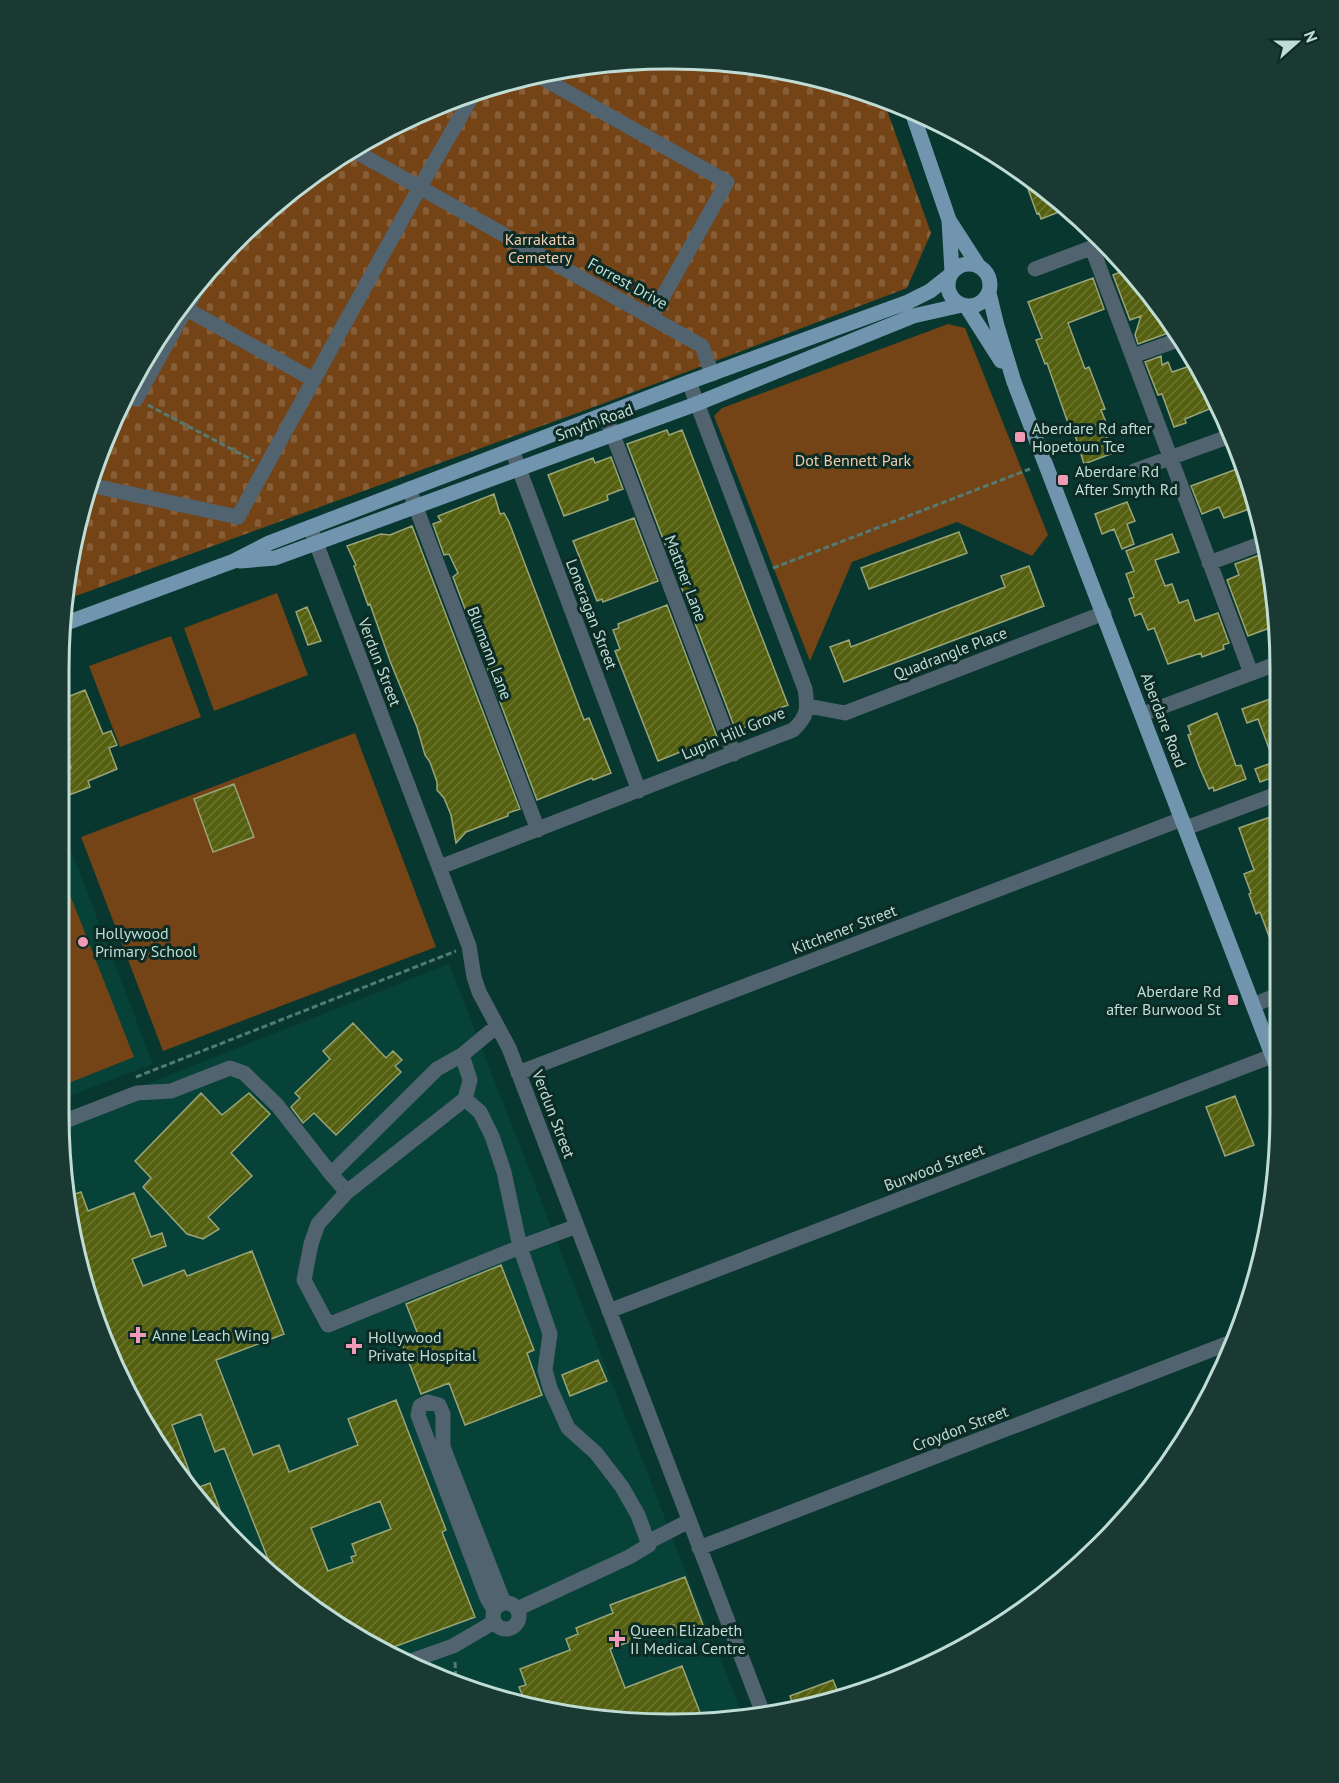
<svg xmlns="http://www.w3.org/2000/svg" width="1339" height="1783" viewBox="0 0 1339 1783" font-family="'PT Sans',sans-serif">
	<style>
		.built { fill: #064238 }
		.green { fill: #744316; fill-rule: evenodd }
		.cemetery { fill: url(#cemetery-stones) }
		.building { fill: url(#building-hatch); stroke: #9aa477; stroke-width: 1.5; fill-rule: evenodd }
		.lines { fill: none; stroke-linecap: round; stroke-linejoin: round }
		.path { stroke: #537b73; stroke-width: 3; stroke-dasharray: 6 3; stroke-linecap: butt }
		.minor { stroke: #51636f; stroke-width: 15 }
		.major { stroke: #7195ae; stroke-width: 15 }
		.poi-dot { fill: #f09ab7; stroke: #0c2b25; stroke-width: 2 }
		.labels { text-anchor: middle; stroke-width: 6; stroke-linejoin: round; paint-order: stroke }
		.park-label { font-size: 16px; fill: #f4caac; stroke: #0c2b25 }
		.street-label { font-size: 16px; fill: #c0ddd5; stroke: #0c2b25 }
		.poi-label { font-size: 16px; fill: #c0ddd5; stroke: #0c2b25; text-anchor: start }
		.rim { fill: none; stroke: #c0ddd5; stroke-width: 3 }
	</style>
	<defs>
		<pattern id="cemetery-stones" width="16" height="16" patternUnits="userSpaceOnUse" patternTransform="scale(1.5)"><rect width="16" height="16" fill="#744316"/><path d="M2 7V4a2 2 0 0 1 4 0v3zM10 15v-3a2 2 0 0 1 4 0v3z" fill="#865e37"/></pattern>
		<pattern id="building-hatch" width="6" height="6" patternUnits="userSpaceOnUse" patternTransform="scale(1.5)"><rect width="6" height="6" fill="#54600f"/><path d="M-1 1l2-2M0 6l6-6M5 7l2-2" fill="none" stroke="#6b7631"/></pattern>
	</defs>
	<rect width="100%" height="100%" fill="#07372f"/>
	<path class="built" d="M 59,819 L 153,1064 L 59,1100 Z
		M 449,964 L 687,1575 L 744,1719 L 710,1723 L 551,1713 L 399,1661 L 298,1598 L 238,1546 L 141,1419 L 79,1272 L 59,1119 Z"/>
	<path class="green" d="M 948,324 L 965,328 L 1048,535 L 1032,556 L 957,522 L 852,562 L 810,661 L 714,416 L 722,408 Z
		M 277,593 L 308,675 L 214,711 L 184,628 Z
		M 171,636 L 201,717 L 120,747 L 89,666 Z
		M 355,733 L 436,947 L 163,1051 L 81,837 ZM 234,784 L 254,837 L 213,851 L 194,799 Z
		M 59,867 L 134,1057 L 59,1087 Z"/>
	<path class="cemetery" d="M 630,60 L 750,64 L 866,91 L 883,99 L 931,233 L 907,288 L 602,404 L 65,600 L 79,512 L 105,435 L 161,330 L 237,238 L 298,185 L 400,121 L 512,79 Z"/>
	<path class="building" d="M 1038,185 L 1069,208 L 1041,219 L 1039,213 L 1037,214 L 1028,189 Z
		M 1128,269 L 1154,298 L 1171,332 L 1138,344 L 1135,335 L 1141,316 L 1130,320 L 1113,275 Z
		M 1093,278 L 1104,309 L 1068,323 L 1085,369 L 1089,367 L 1105,409 L 1101,410 L 1110,432 L 1105,433 L 1113,453 L 1084,464 L 1071,422 L 1068,423 L 1047,363 L 1045,364 L 1036,340 L 1042,338 L 1028,302 Z
		M 1161,356 L 1162,365 L 1168,362 L 1172,372 L 1193,365 L 1217,406 L 1185,419 L 1186,423 L 1174,427 L 1162,394 L 1158,395 L 1145,362 Z
		M 667,430 L 669,435 L 682,430 L 788,705 L 775,710 L 777,714 L 736,731 L 627,444 Z
		M 611,457 L 623,489 L 607,495 L 608,500 L 564,516 L 548,475 L 593,458 L 595,463 Z
		M 1237,469 L 1252,508 L 1224,518 L 1219,507 L 1202,514 L 1191,486 Z
		M 494,494 L 500,514 L 504,513 L 509,522 L 584,720 L 589,718 L 611,773 L 593,780 L 592,778 L 537,800 L 453,577 L 458,573 L 449,554 L 444,555 L 433,524 L 441,521 L 438,516 Z
		M 1127,502 L 1135,521 L 1127,524 L 1134,544 L 1122,549 L 1114,529 L 1102,534 L 1095,514 Z
		M 634,518 L 658,581 L 603,602 L 602,599 L 597,601 L 573,541 Z
		M 412,526 L 520,809 L 508,813 L 508,816 L 466,832 L 456,843 L 451,815 L 444,798 L 437,790 L 437,782 L 430,762 L 425,755 L 417,727 L 390,661 L 370,604 L 368,605 L 354,566 L 356,565 L 347,546 L 381,534 L 390,535 Z
		M 959,532 L 967,553 L 869,589 L 861,568 Z
		M 1172,534 L 1179,552 L 1155,560 L 1165,586 L 1172,584 L 1179,603 L 1188,600 L 1195,621 L 1218,613 L 1229,643 L 1223,645 L 1224,649 L 1202,657 L 1201,653 L 1168,664 L 1154,628 L 1148,630 L 1141,613 L 1135,616 L 1129,599 L 1134,597 L 1126,574 L 1134,571 L 1126,551 Z
		M 1265,553 L 1275,589 L 1275,626 L 1248,636 L 1227,580 L 1239,575 L 1235,564 Z
		M 1029,566 L 1044,606 L 844,682 L 830,647 L 849,640 L 851,647 L 1005,587 L 1001,576 Z
		M 667,605 L 717,737 L 658,761 L 615,651 L 620,649 L 613,630 L 619,628 L 618,624 Z
		M 307,607 L 321,641 L 308,645 L 296,612 Z
		M 85,690 L 103,734 L 111,731 L 117,745 L 109,748 L 117,769 L 88,781 L 90,787 L 69,795 L 64,781 L 70,779 L 67,769 L 71,768 L 66,753 L 70,751 L 60,725 L 60,700 Z
		M 1276,697 L 1277,776 L 1260,782 L 1255,769 L 1274,762 L 1258,719 L 1247,723 L 1242,709 Z
		M 1217,713 L 1236,766 L 1241,765 L 1246,779 L 1214,791 L 1213,787 L 1209,789 L 1199,766 L 1188,735 L 1191,734 L 1188,726 Z
		M 234,784 L 254,837 L 213,852 L 194,799 Z
		M 1273,816 L 1277,827 L 1278,955 L 1276,955 L 1260,912 L 1256,914 L 1249,894 L 1251,893 L 1244,874 L 1254,870 L 1239,828 Z
		M 353,1023 L 386,1058 L 393,1051 L 402,1060 L 395,1066 L 401,1072 L 336,1135 L 314,1113 L 303,1123 L 291,1107 L 300,1098 L 295,1093 L 330,1059 L 323,1051 Z
		M 201,1093 L 222,1115 L 249,1093 L 270,1114 L 231,1153 L 252,1176 L 208,1217 L 219,1229 L 203,1239 L 187,1234 L 143,1187 L 151,1178 L 135,1161 Z
		M 1235,1096 L 1254,1145 L 1225,1156 L 1206,1107 Z
		M 81,1192 L 88,1211 L 134,1193 L 151,1237 L 162,1233 L 166,1246 L 132,1259 L 143,1286 L 184,1270 L 187,1276 L 252,1251 L 284,1334 L 216,1360 L 253,1455 L 279,1445 L 289,1472 L 358,1445 L 348,1419 L 396,1400 L 446,1530 L 442,1532 L 475,1617 L 383,1651 L 298,1598 L 276,1579 L 224,1448 L 215,1452 L 201,1414 L 172,1425 L 194,1484 L 192,1486 L 141,1419 L 79,1272 L 69,1196 ZM 380,1501 L 391,1529 L 352,1544 L 356,1555 L 351,1557 L 353,1562 L 328,1571 L 311,1528 Z
		M 501,1265 L 534,1350 L 527,1353 L 542,1395 L 465,1425 L 449,1383 L 421,1394 L 400,1339 L 417,1332 L 406,1304 Z
		M 598,1360 L 607,1381 L 570,1396 L 562,1375 Z
		M 210,1483 L 226,1526 L 223,1527 L 194,1489 Z
		M 685,1577 L 703,1625 L 677,1635 L 674,1625 L 610,1649 L 625,1688 L 682,1666 L 704,1723 L 551,1713 L 526,1704 L 519,1687 L 526,1685 L 520,1669 L 570,1650 L 566,1639 L 578,1634 L 576,1628 L 613,1613 L 610,1605 Z
		M 833,1680 L 840,1697 L 795,1710 L 790,1696 Z"/>
	<g class="lines">
		<path class="path" d="M 148,405 L 254,461
			M 773,568 L 1030,469
			M 136,1077 L 456,951
			M 455,1662 L 456,1681"/>
		<path class="minor" d="M 537,75 L 727,182 L 652,316
			M 353,150 L 702,346 L 712,374
			M 1092,248 L 1251,673
			M 1035,269 L 1104,243
			M 181,306 L 314,380
			M 1133,356 L 1178,340
			M 127,394 L 136,399 L 202,280
			M 605,414 L 734,754
			M 512,450 L 639,791
			M 1134,471 L 1233,435
			M 89,482 L 99,487 L 238,517 L 420,187 L 474,93
			M 409,489 L 538,830
			M 310,527 L 469,946 L 474,977 L 479,992 L 509,1048 L 764,1716
			M 1209,563 L 1263,543
			M 808,706 L 845,713 L 1104,613
			M 1143,714 L 1276,664
			M 1186,828 L 1277,794
			M 440,867 L 793,730 C 808,716 808,709 805,689 L 689,382
			M 1253,1005 L 1278,995
			M 462,1055 L 470,1080 L 465,1099 L 347,1192 L 331,1174 L 437,1069 L 462,1055 L 497,1026
			M 518,1073 L 1182,819
			M 465,1099 L 480,1112 L 492,1136 L 504,1172 L 520,1247 L 550,1334 L 545,1370 L 550,1388 L 568,1428 L 596,1453 L 622,1487 L 638,1515 L 649,1545 L 629,1557 L 517,1609
			M 60,1123 L 137,1093 L 171,1091 L 230,1068 L 244,1073 L 277,1105 L 331,1174
			M 347,1192 L 318,1224 L 311,1244 L 304,1280 L 328,1325 L 520,1247 L 577,1226
			M 609,1311 L 1272,1056
			M 648,1542 L 689,1521
			M 699,1548 L 1234,1341
			M493 1616a13 13 0 1 1 26 0a13 13 0 1 1-26 0Z
			M 494,1610 L 487,1598 L 418,1415 L 420,1406 L 428,1402 L 439,1405 L 443,1414 L 443,1447 L 504,1603
			M 405,1663 L 453,1646 L 494,1622"/>
		<path class="major" d="M 912,112 L 949,220 L 952,272
			M 949,220 L 978,265
			M948 285a21 21 0 1 1 42 0a21 21 0 1 1-42 0Z
			M 989,293 L 997,326 L 1014,382 L 1279,1073
			M 966,306 L 1001,361
			M 240,561 L 275,558 L 696,404 L 913,316 L 962,305
			M 61,625 L 234,561 L 269,543 L 689,382 L 908,302 L 930,291 L 949,276"/>
	</g>
	<g class="poi-dot">
		<rect x="1014" y="431" width="12" height="12" rx="3"/>
		<rect x="1057" y="474" width="12" height="12" rx="3"/>
		<circle cx="83" cy="942" r="6"/>
		<rect x="1227" y="994" width="12" height="12" rx="3"/>
		<path d="M135 1326h6v6h6v6h-6v6h-6v-6h-6v-6h6z"/>
		<path d="M351 1337h6v6h6v6h-6v6h-6v-6h-6v-6h6z"/>
		<path d="M614 1630h6v6h6v6h-6v6h-6v-6h-6v-6h6z"/>
	</g>
	<g class="labels">
		<g class="park-label">
			<text x="540" y="245">Karrakatta<tspan x="540" dy="18">Cemetery</tspan></text>
			<text x="853" y="466">Dot Bennett Park</text>
		</g>
		<g class="street-label">
			<text transform="translate(628 283) rotate(29)" y="6">Forrest Drive</text>
			<text transform="translate(594 422) rotate(-20)" y="6">Smyth Road</text>
			<text transform="translate(686 578) rotate(69)" y="6">Mattner Lane</text>
			<text transform="translate(592 614) rotate(69)" y="6">Loneragan Street</text>
			<text transform="translate(490 653) rotate(69)" y="6">Blumann Lane</text>
			<text transform="translate(950 653) rotate(-21)" y="6">Quadrangle Place</text>
			<text transform="translate(380 662) rotate(69)" y="6">Verdun Street</text>
			<text transform="translate(1164 720) rotate(69)" y="6">Aberdare Road</text>
			<text transform="translate(733 733) rotate(-23)" y="6">Lupin Hill Grove</text>
			<text transform="translate(844 929) rotate(-21)" y="6">Kitchener Street</text>
			<text transform="translate(554 1114) rotate(69)" y="6">Verdun Street</text>
			<text transform="translate(934 1167) rotate(-21)" y="6">Burwood Street</text>
			<text transform="translate(960 1428) rotate(-21)" y="6">Croydon Street</text>
		</g>
		<g class="poi-label">
			<text x="1032" y="434">Aberdare Rd after<tspan x="1032" dy="18">Hopetoun Tce</tspan></text>
			<text x="1075" y="477">Aberdare Rd<tspan x="1075" dy="18">After Smyth Rd</tspan></text>
			<text x="95" y="939">Hollywood<tspan x="95" dy="18">Primary School</tspan></text>
			<text x="1221" y="997" text-anchor="end">Aberdare Rd<tspan x="1221" dy="18">after Burwood St</tspan></text>
			<text x="152" y="1341">Anne Leach Wing</text>
			<text x="368" y="1343">Hollywood<tspan x="368" dy="18">Private Hospital</tspan></text>
			<text x="630" y="1636">Queen Elizabeth<tspan x="630" dy="18">II Medical Centre</tspan></text>
		</g>
	</g>
	<path d="M0 0H1339V1783H0ZM669 69H670A600 600 0 0 1 1270 669V1114A600 600 0 0 1 670 1714H669A600 600 0 0 1 69 1114V669A600 600 0 0 1 669 69Z" fill="#1a3933" fill-rule="evenodd"/>
	<path class="rim" d="M669 69H670A600 600 0 0 1 1270 669V1114A600 600 0 0 1 670 1714H669A600 600 0 0 1 69 1114V669A600 600 0 0 1 669 69Z"/>
	<g transform="translate(1297 42) rotate(69)" stroke="#0c2b25" stroke-width="4.5" paint-order="stroke">
	<path d="M0-4.5L10 22L0 15L-10 22Z" fill="#c0ddd5"/>
	<text y="-9" font-size="16" font-weight="bold" text-anchor="middle" fill="#c0ddd5">N</text>
	</g>
</svg>
